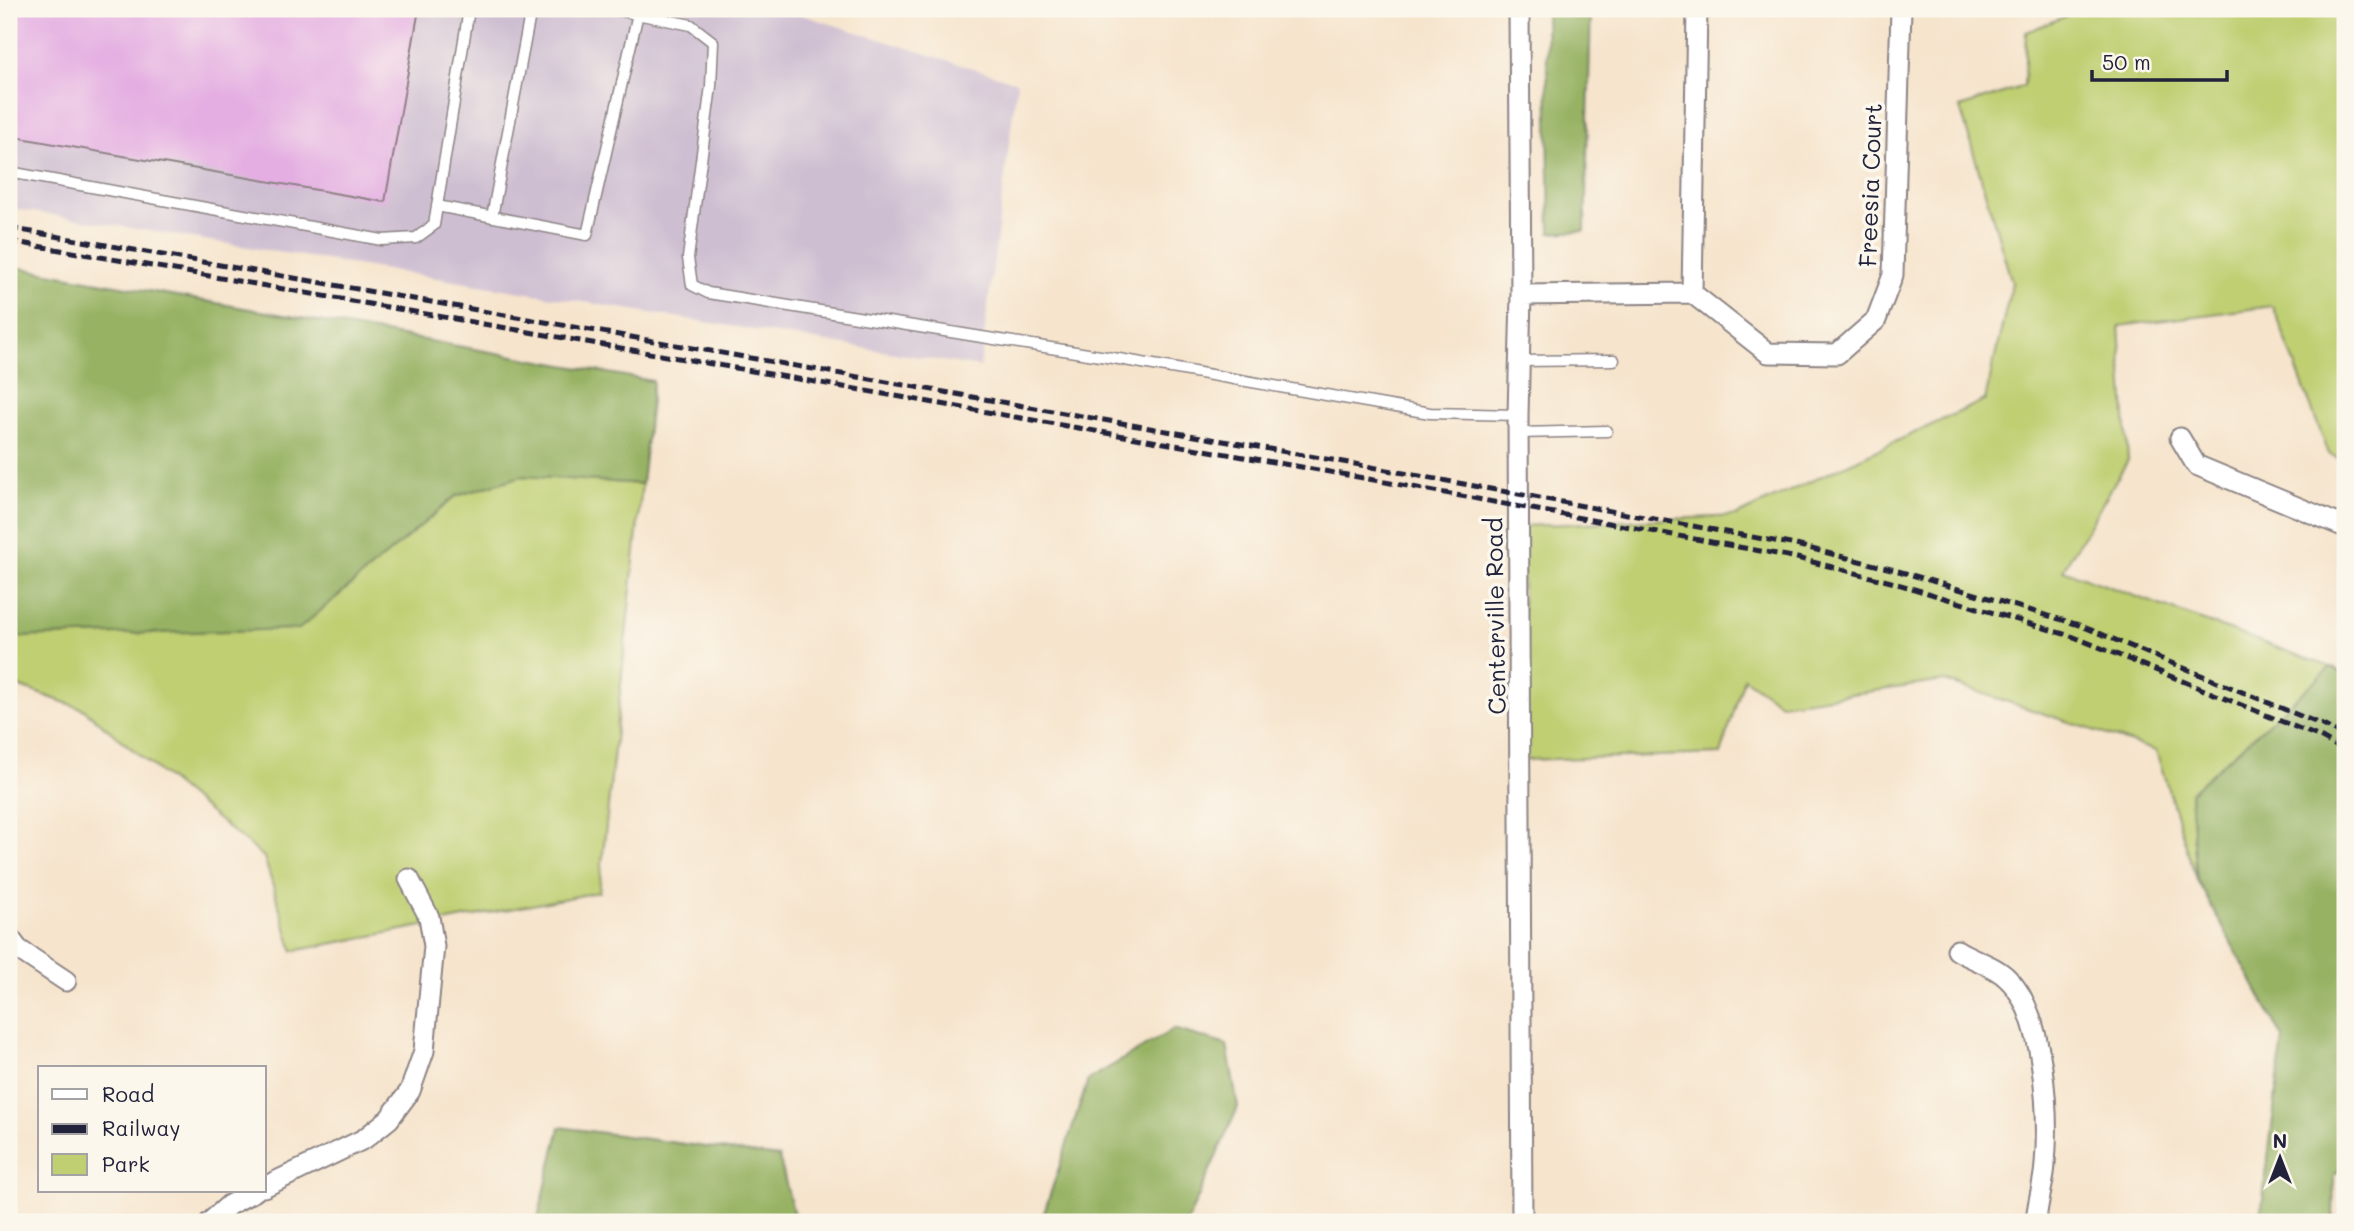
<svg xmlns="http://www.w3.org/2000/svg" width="2354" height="1231" viewBox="0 0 2354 1231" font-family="Mali,sans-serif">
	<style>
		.industrial { fill: #cebed1 }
		.green { fill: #bfcf72; stroke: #707856; stroke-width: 2 }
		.forest { fill: #97b264; stroke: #5c6a50; stroke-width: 2 }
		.building { fill: #e4aee2 }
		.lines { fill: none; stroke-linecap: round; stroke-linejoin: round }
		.lane-casing { stroke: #8c8384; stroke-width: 13 }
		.street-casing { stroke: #8c8384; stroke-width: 23 }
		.lane { stroke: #fff; stroke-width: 10 }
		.street { stroke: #fff; stroke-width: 19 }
		.rail { stroke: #22223b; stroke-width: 5; stroke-dasharray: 10 5; stroke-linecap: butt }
		.labels { text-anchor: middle; stroke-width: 7; stroke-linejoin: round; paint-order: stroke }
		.street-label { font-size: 24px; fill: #22223b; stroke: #fbf7ec }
	</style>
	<rect width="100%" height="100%" fill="#fbf7ec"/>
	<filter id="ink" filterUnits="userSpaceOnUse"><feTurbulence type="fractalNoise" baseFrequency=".0143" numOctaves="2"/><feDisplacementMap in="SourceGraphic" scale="14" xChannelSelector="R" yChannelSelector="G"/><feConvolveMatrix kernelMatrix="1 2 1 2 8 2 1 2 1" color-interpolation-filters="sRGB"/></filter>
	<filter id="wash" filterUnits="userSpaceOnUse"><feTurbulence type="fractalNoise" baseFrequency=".00686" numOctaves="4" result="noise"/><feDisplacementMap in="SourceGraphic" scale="28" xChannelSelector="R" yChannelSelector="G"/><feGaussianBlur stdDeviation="1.57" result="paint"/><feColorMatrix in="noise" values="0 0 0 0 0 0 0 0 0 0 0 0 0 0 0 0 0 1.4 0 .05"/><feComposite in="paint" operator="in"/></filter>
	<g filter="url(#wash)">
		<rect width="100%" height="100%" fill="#f6e4cc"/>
		<path class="industrial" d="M 9,9 L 783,9 L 1017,82 L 980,367 L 9,208 Z"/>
		<path class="green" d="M 2084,9 L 2345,9 L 2345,461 L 2329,454 L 2273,306 L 2119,326 L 2128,460 L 2063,570 L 2331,667 L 2190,793 L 2197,880 L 2156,751 L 1945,681 L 1781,704 L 1744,678 L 1721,754 L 1523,760 L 1523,526 L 1736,516 L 1985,400 L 2012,283 L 1960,107 L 2024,86 L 2026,32 Z
			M 522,476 L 642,484 L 599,892 L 293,951 L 264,857 L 83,709 L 9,683 L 9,637 L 299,628 L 456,496 Z"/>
		<path class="forest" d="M 1546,9 L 1591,9 L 1585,231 L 1550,233 Z
			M 9,266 L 653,381 L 642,484 L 522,476 L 456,496 L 299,629 L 9,637 Z
			M 2331,667 L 2345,674 L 2345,1165 L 2334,1175 L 2333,1222 L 2260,1222 L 2283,1038 L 2197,880 L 2190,793 Z
			M 1174,1029 L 1227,1045 L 1238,1107 L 1187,1222 L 1041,1222 L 1088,1080 Z
			M 560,1127 L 779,1157 L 796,1222 L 530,1222 L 538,1218 Z"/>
		<g id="blocks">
			<path class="building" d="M 9,9 L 419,9 L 385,202 L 9,136 Z"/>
		</g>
	</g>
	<g filter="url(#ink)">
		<use href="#blocks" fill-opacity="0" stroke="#8c8384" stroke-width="2"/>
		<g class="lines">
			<g class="lane-casing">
				<path id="lane" d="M 612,9 L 691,25 L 713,42 L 711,86 L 688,258 L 692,285 L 708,293 L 1119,359 L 1430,413 L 1518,415
					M 9,172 L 382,240 L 416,238 L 434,225 L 469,9
					M 437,206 L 587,235 L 639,9
					M 492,217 L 531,9
					M 1519,361 L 1614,360
					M 1518,433 L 1607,431"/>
			</g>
			<g class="street-casing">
				<path id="street" d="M 1519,9 L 1521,295 L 1518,415 L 1522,1222
					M 1697,9 L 1692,293 L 1768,353 L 1837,354 L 1876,320 L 1893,275 L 1901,9
					M 1521,295 L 1692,293
					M 2180,438 L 2196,465 L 2345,527
					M 9,937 L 18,949 L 66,981
					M 1957,950 C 1972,960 1995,965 2008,979 C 2045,1015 2049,1116 2045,1164 C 2044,1184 2037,1203 2036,1222
					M 264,1187 L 364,1139 L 389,1119 L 410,1091 L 424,1051 L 434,946 L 429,917 L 409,879
					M 210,1222 L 229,1205 L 255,1191"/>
			</g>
			<use href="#lane" class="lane"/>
			<use href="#street" class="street"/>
			<path class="rail" d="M 9,228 L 1349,463 L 1796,545 L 1895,570 L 2079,625 L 2325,726 L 2345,737
				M 9,241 L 1347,475 L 1793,557 L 1891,582 L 2074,637 L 2320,737 L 2345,751"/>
		</g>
	</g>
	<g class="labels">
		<g class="street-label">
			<text transform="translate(1871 185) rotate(-88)" y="8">Freesia Court</text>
			<text transform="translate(1496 616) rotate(-91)" y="8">Centerville Road</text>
		</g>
	</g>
	<rect width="2354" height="1231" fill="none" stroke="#fbf7ec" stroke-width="35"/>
	<rect x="38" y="1066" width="228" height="126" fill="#fbf7ec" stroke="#a4a2a5" stroke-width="2"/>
	<rect x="52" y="1089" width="35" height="10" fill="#ffffff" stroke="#a4a2a5" stroke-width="2"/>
	<text x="102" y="1102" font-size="21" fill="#22223b">Road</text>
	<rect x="52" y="1124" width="35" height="10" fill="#22223b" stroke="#a4a2a5" stroke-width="2"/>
	<text x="102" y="1136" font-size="21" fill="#22223b">Railway</text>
	<rect x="52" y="1154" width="35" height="21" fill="#bfcf72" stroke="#a4a2a5" stroke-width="2"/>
	<text x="102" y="1172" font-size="21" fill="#22223b">Park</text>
	<g transform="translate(2280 1158)" stroke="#fbf7ec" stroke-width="5" paint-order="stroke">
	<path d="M0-5L12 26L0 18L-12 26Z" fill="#22223b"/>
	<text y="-10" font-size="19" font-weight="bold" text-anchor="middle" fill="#22223b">N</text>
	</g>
	<path d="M2092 70v10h135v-10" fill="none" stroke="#22223b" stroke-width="3.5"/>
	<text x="2102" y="70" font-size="21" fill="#22223b" stroke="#fbf7ec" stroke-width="5" paint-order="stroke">50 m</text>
</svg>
